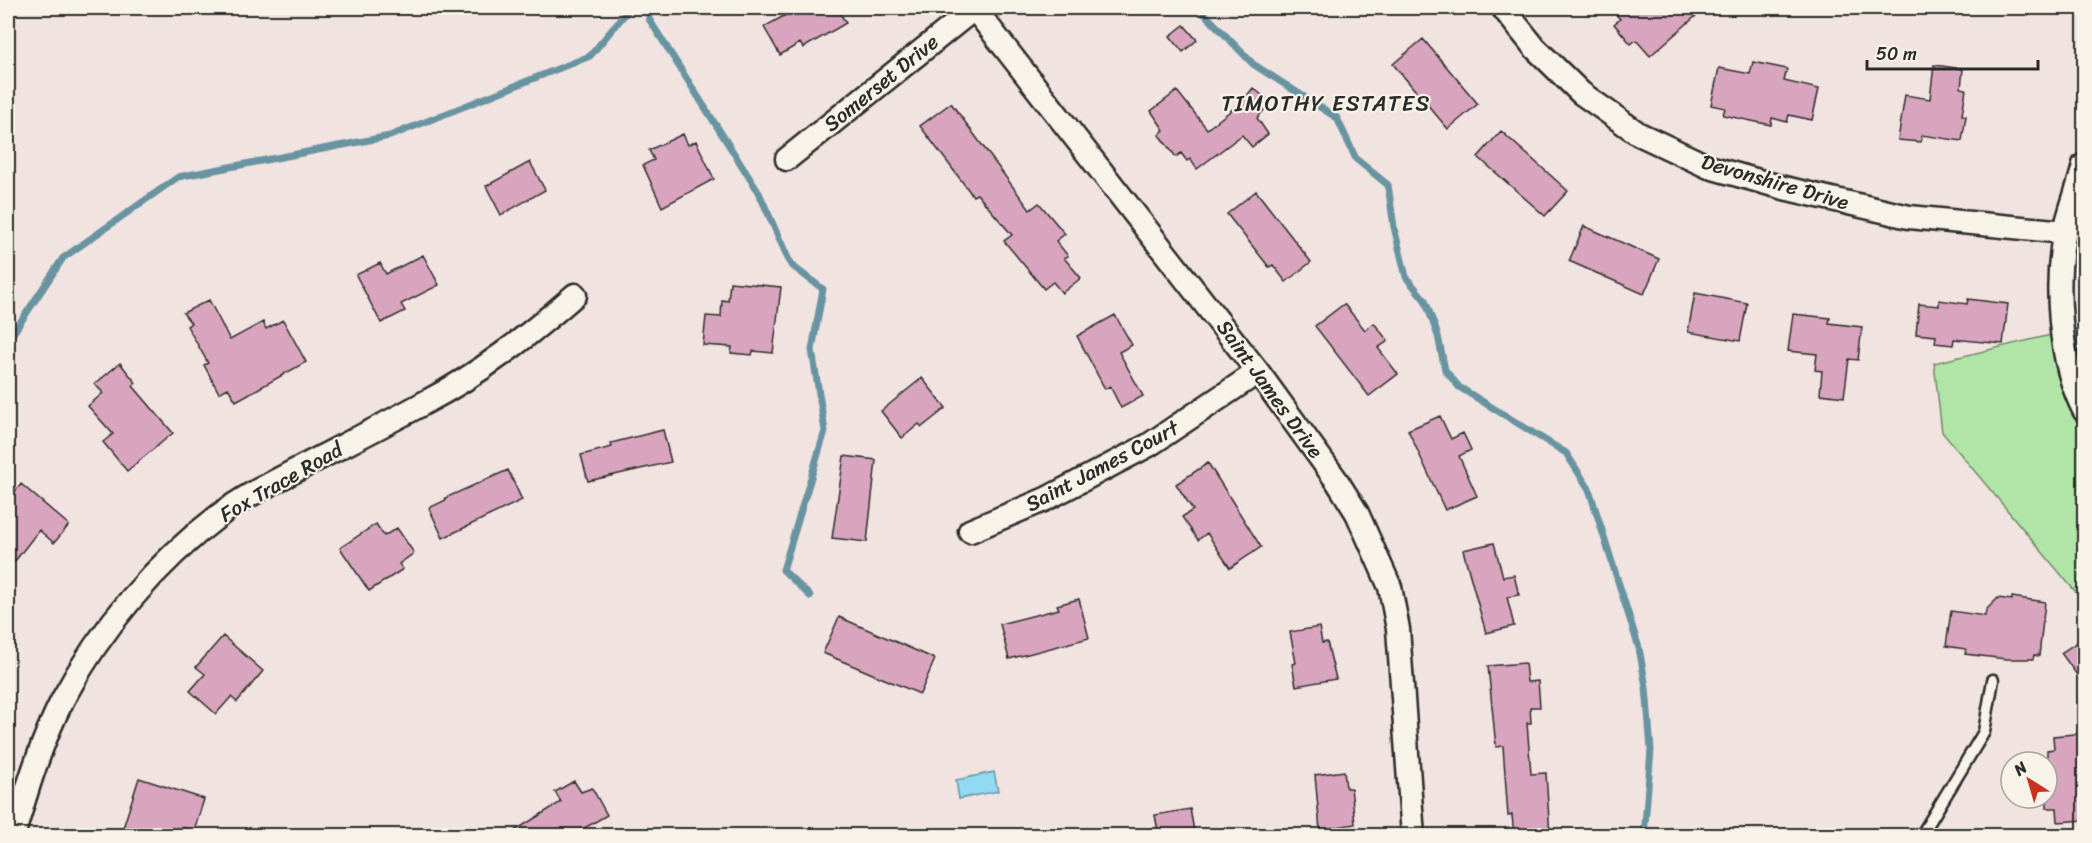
<svg xmlns="http://www.w3.org/2000/svg" width="2092" height="843" viewBox="0 0 2092 843" font-family="Sriracha,sans-serif">
	<style>
		.green { fill: #b1e5a7; stroke: #6e8869; stroke-width: 1.5 }
		.water { fill: #91daf2; stroke: #6894a2; stroke-width: 1.5 }
		.lines { fill: none; stroke-linecap: round; stroke-linejoin: round }
		.stream { stroke: #6894a2; stroke-width: 7 }
		.building { fill: #d9a5be; stroke: #2b2b2b; stroke-width: 1.5 }
		.lane-casing { stroke: #2b2b2b; stroke-width: 15 }
		.street-casing { stroke: #2b2b2b; stroke-width: 27 }
		.lane { stroke: #f7f3e8; stroke-width: 10 }
		.street { stroke: #f7f3e8; stroke-width: 22 }
		.labels { text-anchor: middle; stroke-width: 4.5; stroke-linejoin: round; paint-order: stroke }
		.street-label { font-size: 21px; fill: #2b2b2b; stroke: #f7f3e8 }
		.neighbourhood-label { font-size: 22px; letter-spacing: 1.5px; fill: #2b2b2b; stroke: #f7f3e8 }
	</style>
	<rect width="100%" height="100%" fill="#f1e3e0"/>
	<filter id="ink" filterUnits="userSpaceOnUse"><feTurbulence type="fractalNoise" baseFrequency=".0167" numOctaves="2"/><feDisplacementMap in="SourceGraphic" scale="12" xChannelSelector="R" yChannelSelector="G"/><feConvolveMatrix kernelMatrix="1 2 1 2 8 2 1 2 1" color-interpolation-filters="sRGB"/></filter>
	<g filter="url(#ink)">
		<path class="green" d="M 2084,327 L 2084,602 L 1942,432 L 1934,363 Z"/>
		<path class="water" d="M 994,772 L 998,791 L 959,799 L 956,780 Z"/>
		<g class="lines">
			<path class="stream" d="M 649,8 L 649,19 L 759,193 L 791,265 L 823,289 L 812,350 L 825,431 L 783,570 L 810,596
				M 1199,8 L 1253,64 L 1337,118 L 1356,159 L 1388,185 L 1394,227 L 1406,277 L 1425,300 L 1438,336 L 1445,370 L 1459,387 L 1566,453 L 1589,489 L 1639,648 L 1646,687 L 1651,750 L 1644,836
				M 8,341 L 63,258 L 178,177 L 390,136 L 590,56 L 630,8"/>
		</g>
		<path class="building" d="M 798,8 L 837,8 L 846,23 L 803,48 L 800,43 L 780,55 L 764,27 Z
			M 1610,8 L 1705,8 L 1650,56 L 1636,40 L 1631,44 L 1614,24 L 1620,19 Z
			M 1184,25 L 1197,40 L 1183,52 L 1170,36 Z
			M 1423,39 L 1478,104 L 1448,129 L 1393,64 Z
			M 1753,62 L 1787,69 L 1784,81 L 1819,89 L 1812,120 L 1789,115 L 1787,122 L 1772,118 L 1771,125 L 1723,115 L 1725,108 L 1711,105 L 1719,68 L 1750,74 Z
			M 1934,65 L 1963,69 L 1961,88 L 1966,89 L 1962,115 L 1966,116 L 1962,141 L 1922,135 L 1921,142 L 1898,140 L 1905,95 L 1930,99 Z
			M 1253,88 L 1271,102 L 1257,118 L 1268,134 L 1252,147 L 1242,135 L 1197,169 L 1190,159 L 1187,161 L 1181,153 L 1176,157 L 1159,135 L 1164,130 L 1151,111 L 1177,91 L 1207,129 L 1242,102 Z
			M 951,103 L 1030,210 L 1039,203 L 1065,234 L 1056,241 L 1068,256 L 1064,258 L 1081,278 L 1062,293 L 1053,282 L 1044,289 L 1004,241 L 1012,235 L 977,194 L 973,196 L 920,126 Z
			M 1501,131 L 1568,191 L 1545,216 L 1478,157 Z
			M 683,134 L 688,145 L 696,141 L 714,179 L 662,207 L 643,165 L 654,160 L 649,150 Z
			M 530,162 L 545,190 L 501,215 L 486,186 Z
			M 1256,191 L 1311,262 L 1286,282 L 1273,265 L 1269,267 L 1227,214 Z
			M 1584,226 L 1659,259 L 1644,294 L 1569,261 Z
			M 423,255 L 439,285 L 401,304 L 405,311 L 381,323 L 356,275 L 380,263 L 386,274 Z
			M 730,282 L 781,287 L 773,353 L 753,351 L 752,355 L 731,353 L 732,347 L 703,345 L 706,316 L 721,317 L 722,300 L 728,301 Z
			M 1695,293 L 1747,303 L 1740,341 L 1688,332 Z
			M 1968,299 L 2008,304 L 2003,344 L 1954,339 L 1953,345 L 1935,343 L 1936,336 L 1916,334 L 1919,304 L 1939,306 L 1939,300 L 1967,304 Z
			M 209,300 L 230,340 L 263,322 L 266,329 L 283,320 L 306,362 L 236,401 L 228,388 L 219,393 L 204,365 L 208,363 L 187,326 L 191,323 L 183,313 Z
			M 1344,304 L 1365,330 L 1374,323 L 1388,341 L 1378,348 L 1398,374 L 1369,396 L 1315,326 Z
			M 1793,314 L 1830,318 L 1829,323 L 1862,327 L 1858,360 L 1849,359 L 1844,397 L 1820,394 L 1822,371 L 1815,370 L 1817,354 L 1788,351 Z
			M 1115,315 L 1132,345 L 1119,352 L 1143,396 L 1121,408 L 1110,386 L 1105,389 L 1077,336 Z
			M 120,363 L 136,383 L 133,386 L 173,433 L 127,471 L 103,442 L 113,434 L 88,406 L 103,393 L 95,384 Z
			M 922,378 L 946,408 L 922,427 L 919,424 L 902,438 L 881,411 Z
			M 1440,416 L 1451,439 L 1463,433 L 1467,441 L 1471,450 L 1459,456 L 1477,496 L 1445,510 L 1408,430 Z
			M 663,430 L 671,462 L 588,481 L 581,455 L 612,447 L 611,443 Z
			M 844,456 L 876,460 L 867,542 L 832,538 Z
			M 1208,463 L 1261,547 L 1230,568 L 1207,533 L 1198,540 L 1182,517 L 1193,510 L 1176,484 Z
			M 508,470 L 522,500 L 443,538 L 429,508 L 446,500 L 445,498 Z
			M 21,484 L 69,525 L 54,543 L 39,530 L 8,570 L 8,500 Z
			M 376,524 L 384,536 L 397,528 L 414,553 L 399,564 L 403,569 L 369,591 L 340,548 Z
			M 1494,543 L 1503,577 L 1514,575 L 1519,595 L 1507,597 L 1514,626 L 1486,633 L 1463,550 Z
			M 2012,597 L 2045,602 L 2039,656 L 2034,655 L 2033,659 L 2006,659 L 1965,654 L 1966,649 L 1946,646 L 1951,611 L 1985,616 L 1986,610 L 1998,598 L 2012,600 Z
			M 1079,599 L 1089,638 L 1009,659 L 1000,624 L 1059,609 L 1057,605 Z
			M 839,617 L 935,659 L 920,694 L 823,653 Z
			M 1319,627 L 1322,643 L 1327,642 L 1336,679 L 1296,686 L 1292,664 L 1296,663 L 1290,632 Z
			M 223,636 L 263,671 L 237,702 L 231,697 L 216,714 L 190,691 L 205,674 L 196,667 Z
			M 2085,637 L 2085,686 L 2061,653 Z
			M 1525,663 L 1527,682 L 1538,681 L 1540,707 L 1530,707 L 1531,723 L 1527,723 L 1531,774 L 1546,773 L 1550,836 L 1514,836 L 1512,815 L 1508,816 L 1503,746 L 1496,747 L 1488,666 Z
			M 2085,733 L 2085,820 L 2058,822 L 2057,808 L 2047,808 L 2047,750 L 2054,749 L 2053,736 Z
			M 1344,771 L 1346,788 L 1351,788 L 1355,824 L 1320,830 L 1315,775 Z
			M 139,778 L 204,799 L 194,831 L 181,827 L 178,836 L 145,836 L 123,828 Z
			M 574,781 L 581,792 L 592,788 L 607,815 L 581,830 L 584,836 L 506,836 L 561,802 L 555,792 Z
			M 1190,809 L 1195,836 L 1159,836 L 1155,815 Z"/>
		<g class="lines">
			<g class="lane-casing">
				<path id="lane" d="M 1921,836 L 1984,732 L 1993,680"/>
			</g>
			<g class="street-casing">
				<path id="street" d="M 974,8 L 1258,372 L 1337,481 L 1357,513 L 1390,587 L 1398,629 L 1413,836
					M 1503,8 L 1535,48 L 1581,93 L 1639,134 L 1709,167 L 1784,188 L 1909,217 L 2065,232
					M 787,159 L 975,8
					M 2084,165 C 2079,187 2070,208 2065,231 C 2054,283 2059,362 2084,410
					M 970,531 L 1046,499 L 1149,445 L 1258,372
					M 13,836 C 27,789 41,742 63,699 C 101,628 156,563 221,514 C 246,495 276,481 304,466 C 344,445 384,425 424,403 C 480,374 528,336 575,295"/>
			</g>
			<use href="#lane" class="lane"/>
			<use href="#street" class="street"/>
		</g>
	</g>
	<g class="labels">
		<g class="street-label">
			<text transform="translate(881 83) rotate(-39)" y="7">Somerset Drive</text>
			<text transform="translate(1775 182) rotate(16)" y="7">Devonshire Drive</text>
			<text transform="translate(1270 389) rotate(54)" y="7">Saint James Drive</text>
			<text transform="translate(1102 466) rotate(-28)" y="7">Saint James Court</text>
			<text transform="translate(281 482) rotate(-30)" y="7">Fox Trace Road</text>
		</g>
		<g class="neighbourhood-label">
			<text x="1326" y="111">TIMOTHY ESTATES</text>
		</g>
	</g>
	<rect width="2092" height="843" fill="none" stroke="#f7f3e8" stroke-width="30"/>
	<rect x="15" y="15" width="2062" height="813" fill="none" stroke="#2b2b2b" stroke-width="2" filter="url(#ink)"/>
	<g transform="translate(2029 780) rotate(323)"><circle r="28" fill="#f7f3e8" stroke="#a5a39c" stroke-width="1.5"/>
	<path d="M0-4.5L10 22L0 15L-10 22Z" fill="#c8321e"/>
	<text y="-9" font-size="16" font-weight="bold" text-anchor="middle" fill="#2b2b2b">N</text>
	</g>
	<path d="M1867 60v9h171v-9" fill="none" stroke="#2b2b2b" stroke-width="3"/>
	<text x="1876" y="60" font-size="18" fill="#2b2b2b" stroke="#f7f3e8" stroke-width="4.5" paint-order="stroke">50 m</text>
</svg>
